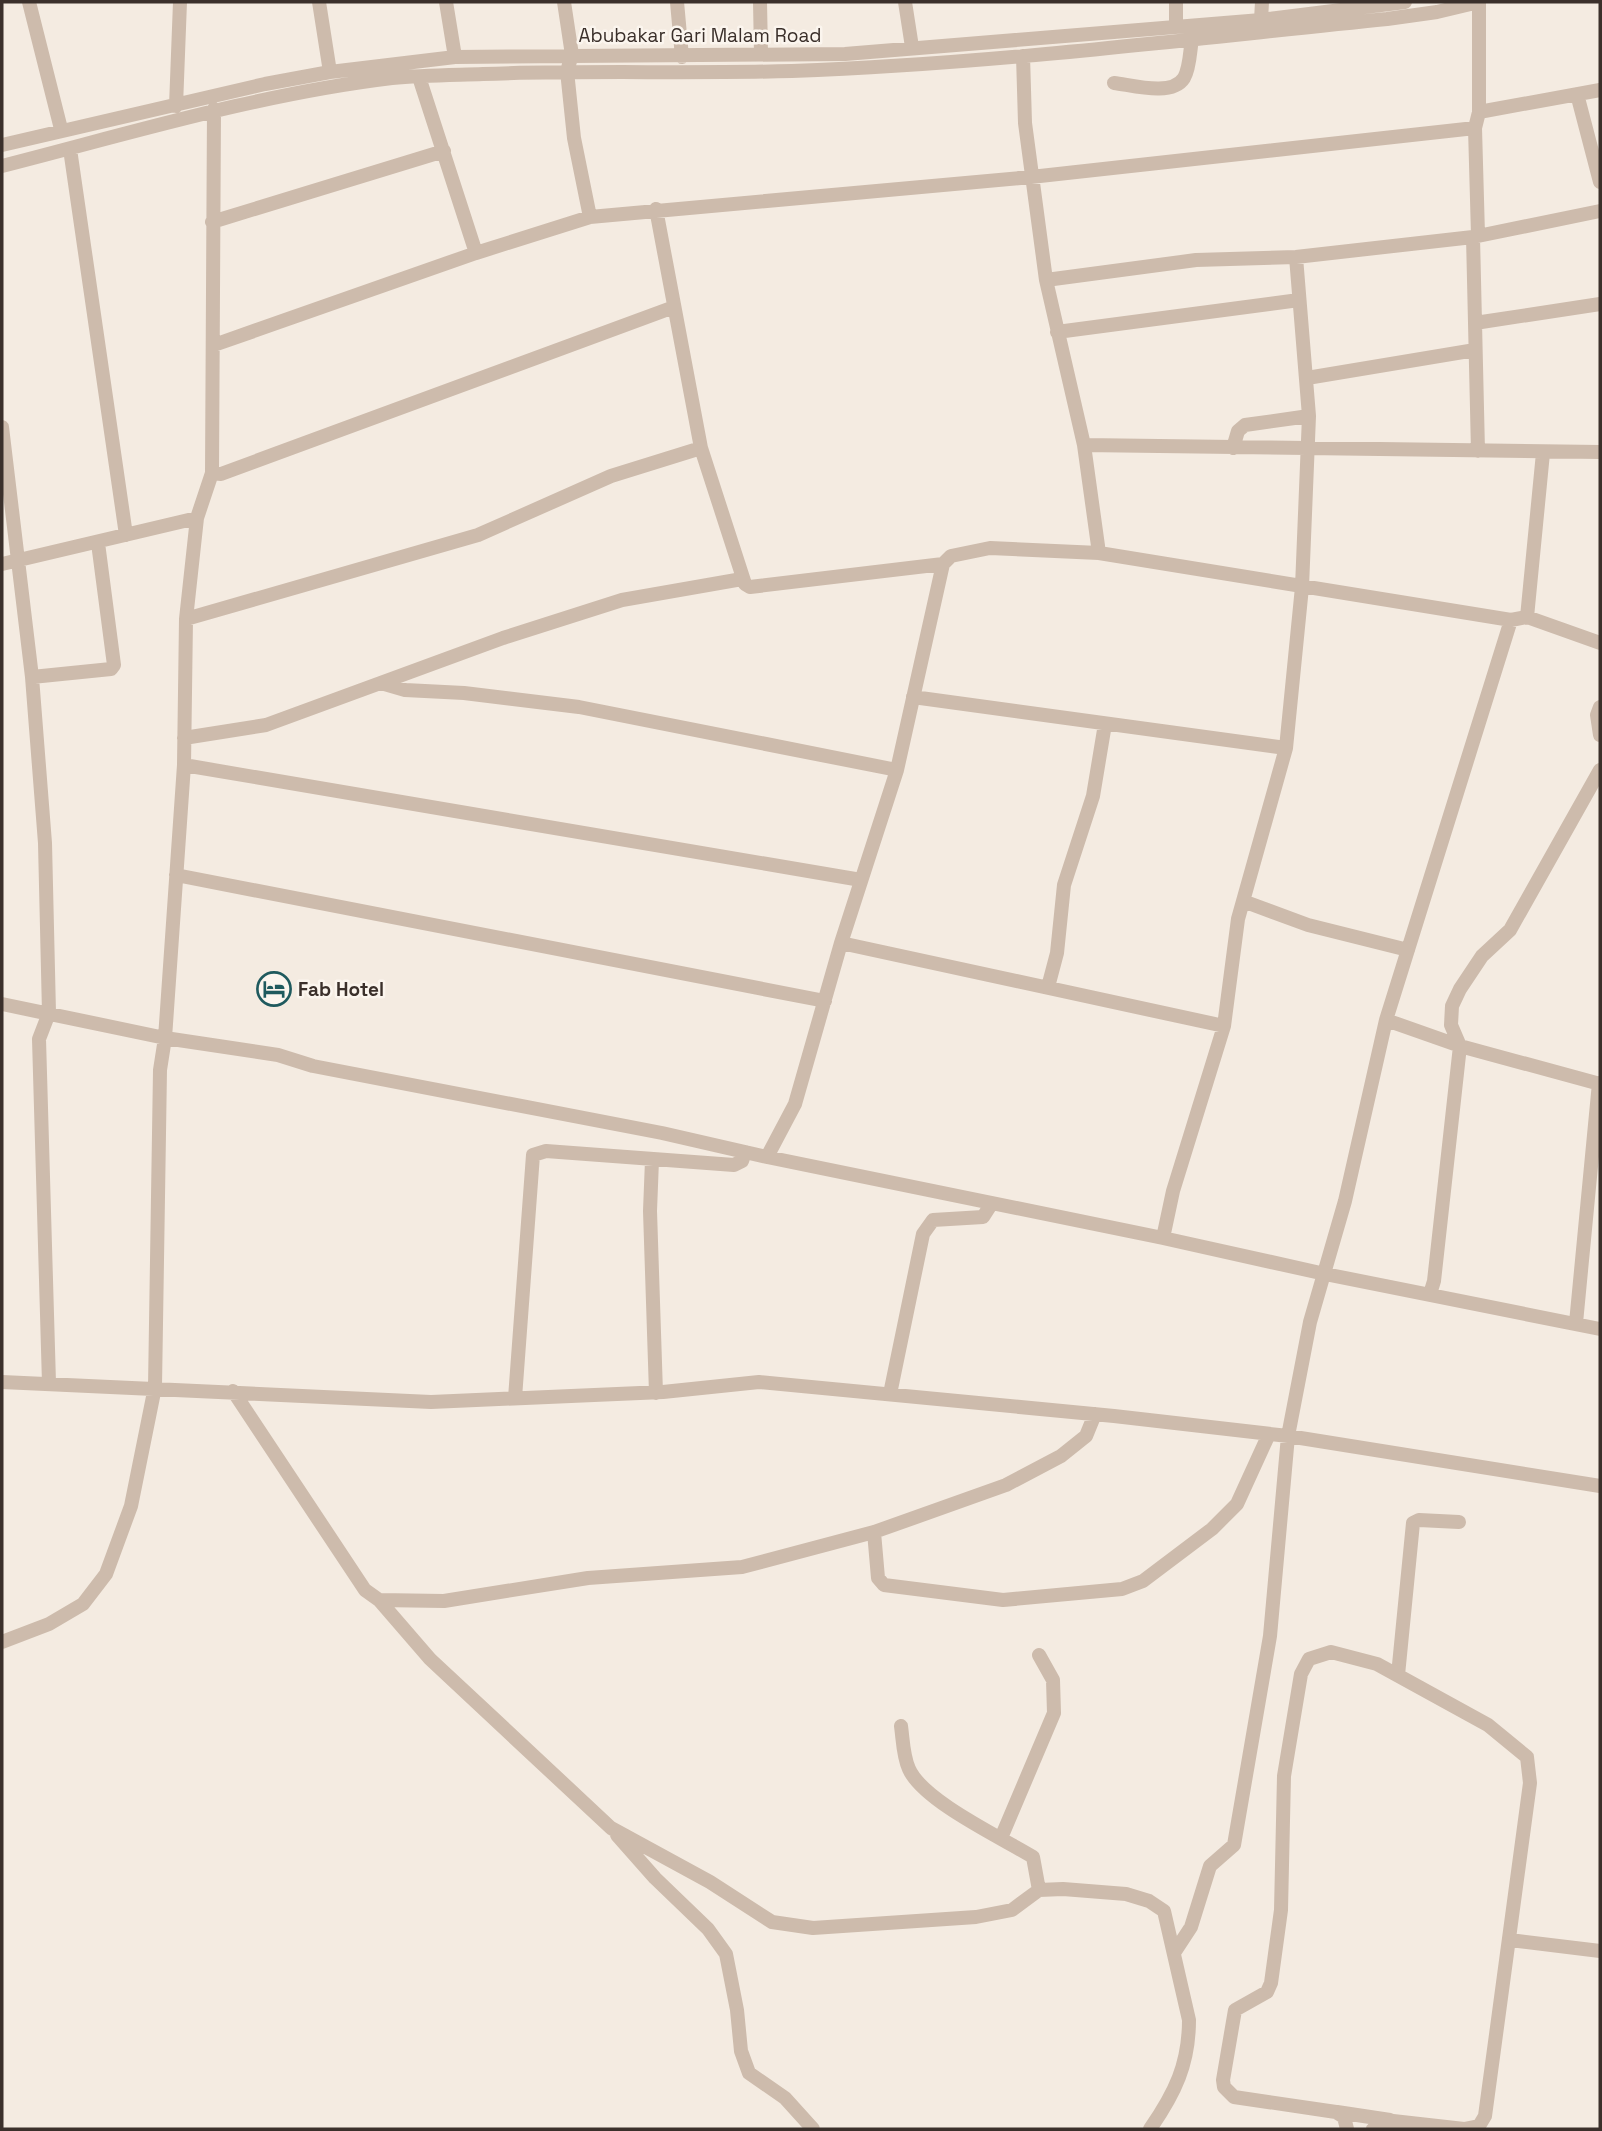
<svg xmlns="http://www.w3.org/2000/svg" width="1602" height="2131" viewBox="0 0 1602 2131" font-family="'Space Grotesk',sans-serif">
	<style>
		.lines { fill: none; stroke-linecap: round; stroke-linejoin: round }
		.minor { stroke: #cdbbac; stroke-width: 14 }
		.labels { text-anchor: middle; stroke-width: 5; stroke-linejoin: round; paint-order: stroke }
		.street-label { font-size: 19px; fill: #3b302b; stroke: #fbf5ee }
		.poi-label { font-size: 19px; font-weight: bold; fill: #3b302b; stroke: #fbf5ee; text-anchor: start }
	</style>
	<rect width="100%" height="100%" fill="#f4ebe1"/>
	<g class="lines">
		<path class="minor" d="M 29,2 L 61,129
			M 319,2 L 330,72
			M 446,2 L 455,57
			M 564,2 L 572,55 L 567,71 L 574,138 L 590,217
			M 677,2 L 682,57
			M 760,2 L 761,53
			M 905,2 L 912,47
			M 1176,2 L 1176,26
			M 1261,20 L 1262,2
			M 1023,56 L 1025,123 L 1046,280 L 1084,445 L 1099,553
			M 419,77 L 476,253
			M 1114,83 C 1132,85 1172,97 1184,78 C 1190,68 1190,50 1192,39
			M 1577,94 L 1600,182
			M 176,106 L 180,2
			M 1479,112 L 1600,90
			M 2,145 L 265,84 L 330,72 L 455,57 L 845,54 L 1261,20 L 1405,2
			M 70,149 L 126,535
			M 2,166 C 131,133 259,94 392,78 C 422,75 453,75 483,74 C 586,70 689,74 792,71 C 991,64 1189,39 1387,19 L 1437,12 L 1479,2 L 1479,112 L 1475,128 L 1478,235
			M 656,209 L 701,448 L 745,584 L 750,587 L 943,564
			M 212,222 L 444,151
			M 1473,237 L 1478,451
			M 1296,257 L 1309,416 L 1302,587 L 1286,748 L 1238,919 L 1224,1026 L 1173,1191 L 1163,1238 L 1325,1274 L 1600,1329
			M 1046,280 L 1196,260 L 1296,257 L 1473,237 L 1600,211
			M 1475,323 L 1600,304
			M 1057,332 L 1299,300
			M 214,345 L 476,253 L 590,217 L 1031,177 L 1475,128
			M 1307,378 L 1475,350
			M 2,427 L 32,677 L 45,843 L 49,1013 L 39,1039 L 49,1383
			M 1084,445 L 1600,452
			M 1233,448 L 1238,431 L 1245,425 L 1309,416
			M 212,473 L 221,474 L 674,307
			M 2,564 L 197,518
			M 1527,617 L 1543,453
			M 186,619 L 478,535 L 611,476 L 701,448
			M 32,677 L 111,669 L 114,665 L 98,543
			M 381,683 L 405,690 L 464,693 L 579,707 L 897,770
			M 913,697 L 1286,748
			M 1600,707 L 1597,715 L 1600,735
			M 184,738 L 266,725 L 503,638 L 622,600 L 742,579
			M 184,765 L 861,880
			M 1600,770 L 1510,930 L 1482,956 L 1460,989 L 1452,1006 L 1451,1025 L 1460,1046 L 1600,1084
			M 176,875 L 825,1001
			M 1243,901 L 1308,925 L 1408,950
			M 841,943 L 1224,1026
			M 1048,987 L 1057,953 L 1064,885 L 1093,796 L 1105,724
			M 2,1004 L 165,1038 L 278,1055 L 313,1066 L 662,1133 L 767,1157 L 795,1104 L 841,943 L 897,770 L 943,564 L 951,556 L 990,548 L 1099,553 L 1511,620 L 1527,617 L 1600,643
			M 1386,1020 L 1460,1046 L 1434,1281 L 1430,1294
			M 767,1157 L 1163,1238
			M 652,1160 L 650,1211 L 656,1393
			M 1576,1323 L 1599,1083
			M 2,1382 L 431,1402 L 663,1392 L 759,1382 L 1114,1416 L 1288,1436 L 1600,1486
			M 233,1391 L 365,1590 L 379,1600 L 444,1601 L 588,1578 L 742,1567 L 874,1532 L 1006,1485 L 1061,1456 L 1086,1436 L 1095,1414
			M 890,1394 L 923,1234 L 933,1220 L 983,1217 L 992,1203
			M 515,1398 L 533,1155 L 546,1151 L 734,1165 L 742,1161 L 745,1152
			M 874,1532 L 878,1578 L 884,1585 L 1003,1600 L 1122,1589 L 1143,1581 L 1212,1529 L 1237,1504 L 1269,1434
			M 379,1600 L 430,1659 L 611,1828 L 710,1882 L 772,1922 L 813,1928 L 976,1917 L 1012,1910 L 1039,1890 L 1063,1889 L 1126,1894 L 1149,1901 L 1164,1911 L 1189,2020 C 1189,2064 1175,2093 1150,2129
			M 2,1642 L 49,1624 L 83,1604 L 106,1574 L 131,1506 L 155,1387 L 160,1070 L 165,1038 L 184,765 L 186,619 L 197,518 L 212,473 L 214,109
			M 1398,1675 L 1413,1523 L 1419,1520 L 1459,1522
			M 901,1726 C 903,1740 903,1756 909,1769 C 923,1801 1002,1838 1033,1857 L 1039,1890
			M 617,1835 L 655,1878 L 708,1929 L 726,1954 L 737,2010 L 741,2051 L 749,2073 L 785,2098 L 813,2129
			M 1001,1838 L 1054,1713 L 1053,1680 L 1039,1655
			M 1510,1940 L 1600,1951
			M 1174,1953 L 1191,1927 L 1210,1866 L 1234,1845 L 1270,1636 L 1288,1436 L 1310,1322 L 1345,1201 L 1386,1020 L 1511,620
			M 1337,2112 L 1390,2120
			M 1347,2129 L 1344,2117 L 1336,2112 L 1234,2097 L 1224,2087 L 1223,2080 L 1235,2010 L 1267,1992 L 1271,1983 L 1281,1910 L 1284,1776 L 1301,1674 L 1309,1659 L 1331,1652 L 1377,1664 L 1488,1725 L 1527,1757 L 1530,1783 L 1485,2116 L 1479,2126 L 1464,2129 L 1393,2121 L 1381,2123 L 1373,2129"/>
	</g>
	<defs>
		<g id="hotel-ring" transform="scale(1.75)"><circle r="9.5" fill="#fbf5ee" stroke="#1f5a5e" stroke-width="1.5"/><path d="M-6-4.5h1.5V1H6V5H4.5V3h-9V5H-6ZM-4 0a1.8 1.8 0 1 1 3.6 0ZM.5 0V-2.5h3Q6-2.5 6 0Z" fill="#1f5a5e"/></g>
	</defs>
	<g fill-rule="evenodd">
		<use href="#hotel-ring" x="274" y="989"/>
	</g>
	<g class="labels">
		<g class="street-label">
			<text x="700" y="42">Abubakar Gari Malam Road</text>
		</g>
		<g class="poi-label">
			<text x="298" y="996">Fab Hotel</text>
		</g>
	</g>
	<rect width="1602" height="2131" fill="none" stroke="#3b302b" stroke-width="7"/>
</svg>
